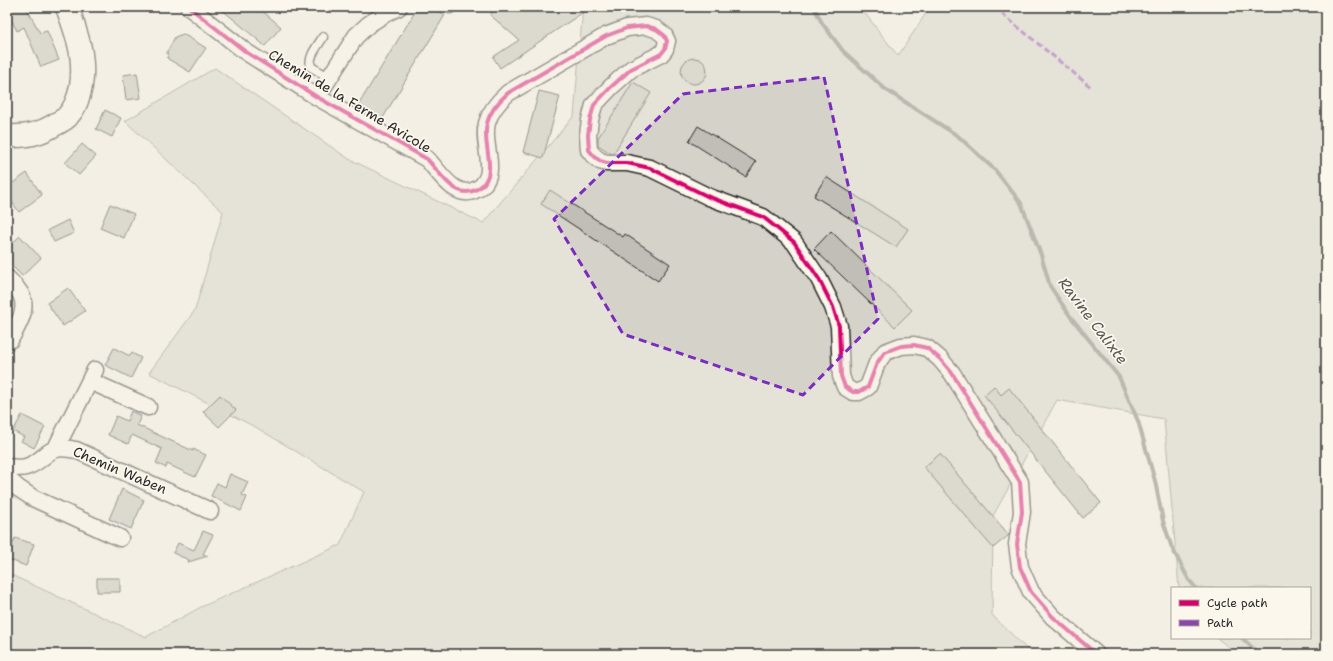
<svg xmlns="http://www.w3.org/2000/svg" width="1333" height="661" viewBox="0 0 1333 661" font-family="'Shantell Sans',sans-serif">
	<style>
		.green { fill: #d5d2c9; stroke: #807e7a }
		.lines { fill: none; stroke-linecap: round; stroke-linejoin: round }
		.stream { stroke: #787772; stroke-width: 4 }
		.building { fill: #c0beb6; stroke: #2b2b2b }
		.service-casing { stroke: #2b2b2b; stroke-width: 11 }
		.minor-casing { stroke: #2b2b2b; stroke-width: 19 }
		.secondary-casing { stroke: #2b2b2b; stroke-width: 25 }
		.service { stroke: #fbf7ec; stroke-width: 8 }
		.minor { stroke: #fbf7ec; stroke-width: 16 }
		.secondary { stroke: #fbf7ec; stroke-width: 22 }
		.quiet { stroke: #8e44ad; stroke-width: 3; stroke-dasharray: 6 3; stroke-linecap: butt }
		.cycleway-casing { stroke: #fbf7ec; stroke-width: 6 }
		.cycleway { stroke: #d6006c; stroke-width: 4 }
		.marked { fill: none; stroke: #7b2cbf; stroke-width: 3; stroke-dasharray: 8 5; stroke-linejoin: round }
		.labels { text-anchor: middle; stroke-width: 3.5; stroke-linejoin: round; paint-order: stroke }
		.street-label { font-size: 14px; fill: #2b2b2b; stroke: #fbf7ec }
		.water-label { font-size: 15px; font-style: italic; fill: #585755; stroke: #fbf7ec }
	</style>
	<rect width="100%" height="100%" fill="#f3efe4"/>
	<filter id="ink" filterUnits="userSpaceOnUse"><feTurbulence type="fractalNoise" baseFrequency=".025" numOctaves="2"/><feDisplacementMap in="SourceGraphic" scale="8" xChannelSelector="R" yChannelSelector="G"/><feConvolveMatrix kernelMatrix="1 2 1 2 8 2 1 2 1" color-interpolation-filters="sRGB"/></filter>
	<g filter="url(#ink)">
		<path class="green" d="M 583,7 L 860,7 L 898,56 L 930,7 L 1326,7 L 1326,654 L 1237,654 L 1217,638 L 1310,638 L 1310,588 L 1179,588 L 1164,419 L 1057,400 L 993,516 L 992,615 L 1032,654 L 7,654 L 7,573 L 146,637 L 201,607 L 340,545 L 364,492 L 257,428 L 149,373 L 195,310 L 223,212 L 125,121 L 215,68 L 349,159 L 483,223 L 574,116 Z"/>
		<g class="lines">
			<path class="stream" d="M 814,7 L 822,23 L 843,51 L 885,89 L 958,136 L 995,170 L 1021,203 L 1041,255 L 1050,286 L 1070,316 L 1119,377 L 1138,421 L 1155,481 L 1163,521 L 1172,548 L 1189,580 L 1196,588
				M 1242,638 L 1259,654"/>
		</g>
		<path class="building" d="M 7,7 L 26,7 L 40,33 L 47,31 L 59,60 L 41,67 L 24,27 L 17,31 L 7,11 Z
			M 219,7 L 258,7 L 281,27 L 265,46 Z
			M 418,7 L 432,7 L 445,15 L 381,121 L 357,107 Z
			M 496,7 L 591,7 L 500,68 L 493,57 L 519,40 L 490,15 Z
			M 183,34 L 206,48 L 190,72 L 168,59 L 167,52 L 175,37 Z
			M681 71a13 13 0 1 1 26 0a13 13 0 1 1-26 0Z
			M 137,73 L 141,98 L 126,100 L 123,75 Z
			M 633,82 L 651,93 L 613,154 L 612,154 L 598,145 L 598,138 Z
			M 539,91 L 560,96 L 543,158 L 523,152 Z
			M 105,110 L 121,118 L 112,137 L 96,129 Z
			M 698,126 L 756,162 L 746,177 L 689,141 Z
			M 82,144 L 96,156 L 79,175 L 65,163 Z
			M 27,173 L 42,195 L 19,212 L 7,195 L 7,187 Z
			M 826,177 L 908,229 L 896,247 L 814,196 Z
			M 550,190 L 623,237 L 625,234 L 670,264 L 658,281 L 541,204 Z
			M 110,204 L 134,214 L 124,238 L 100,228 Z
			M 68,220 L 74,233 L 54,242 L 48,230 Z
			M 831,231 L 912,310 L 895,327 L 814,249 Z
			M 20,236 L 41,258 L 22,276 L 7,261 L 7,248 Z
			M 68,288 L 85,311 L 63,326 L 47,303 Z
			M 114,348 L 130,356 L 132,353 L 141,358 L 131,378 L 105,365 Z
			M 994,386 L 1001,395 L 1009,388 L 1101,503 L 1083,518 L 984,395 Z
			M 220,395 L 236,410 L 219,427 L 203,412 Z
			M 131,411 L 141,416 L 137,425 L 193,451 L 193,449 L 206,455 L 195,477 L 167,464 L 166,468 L 156,463 L 162,449 L 132,435 L 128,444 L 108,435 L 116,416 L 127,421 Z
			M 22,415 L 45,427 L 34,448 L 21,441 L 24,437 L 13,431 Z
			M 940,454 L 1009,535 L 993,548 L 924,467 Z
			M 230,474 L 248,482 L 242,495 L 247,497 L 241,511 L 211,496 L 217,483 L 225,487 Z
			M 122,489 L 144,500 L 131,529 L 109,519 Z
			M 203,531 L 213,535 L 203,554 L 208,556 L 188,562 L 189,560 L 173,553 L 178,543 L 194,550 Z
			M 15,538 L 34,544 L 26,566 L 7,559 Z
			M 97,578 L 120,578 L 120,592 L 97,592 Z"/>
		<g class="lines">
			<g class="service-casing">
				<path id="service" d="M 450,9 L 452,7
					M 323,37 C 318,46 308,56 311,67 L 329,77"/>
			</g>
			<g class="minor-casing">
				<path id="minor" d="M 189,7 L 246,52 L 317,97 L 427,159 C 439,171 456,202 477,189 C 484,186 489,177 489,169 C 490,154 483,138 487,123 C 490,111 499,101 508,93 L 606,36 L 627,28 L 646,26 L 656,29 L 664,35 L 667,41 L 665,49 L 661,54 L 631,69 L 611,87 L 594,105 L 590,120 L 588,135 L 589,150 L 594,156 L 600,161 L 607,163 L 627,163 L 650,168 L 709,197 L 763,217 L 794,242 L 819,279 L 833,307 L 839,326 L 841,376 L 845,387 L 853,392 L 859,392 L 868,387 L 877,363 L 885,352 L 901,346 L 914,345 L 927,348 L 940,359 L 952,373 L 1020,482 L 1022,512 L 1017,544 L 1020,567 L 1031,592 L 1053,617 L 1096,654
					M 317,97 L 356,36 L 369,24 L 388,12 L 399,7
					M 7,278 C 11,282 15,286 18,290 C 31,306 18,325 10,340
					M 90,381 L 148,407
					M 56,448 L 95,370
					M 7,467 C 13,467 20,469 26,467 C 50,459 44,443 76,450 L 210,511
					M 7,478 L 18,488 L 33,498 L 120,538"/>
			</g>
			<g class="secondary-casing">
				<path id="secondary" d="M 7,136 C 26,137 40,134 56,124 C 59,122 64,120 67,117 C 82,101 84,75 81,54 C 79,39 72,21 67,7"/>
			</g>
			<use href="#service" class="service"/>
			<use href="#minor" class="minor"/>
			<use href="#secondary" class="secondary"/>
			<path class="quiet" d="M 1002,14 L 1092,88"/>
			<g class="cycleway-casing">
				<path id="cycleway" d="M 189,7 L 246,52 L 317,97 L 427,159 C 439,171 456,202 477,189 C 484,186 489,177 489,169 C 490,154 483,138 487,123 C 490,111 499,101 508,93 L 606,36 L 627,28 L 646,26 L 656,29 L 664,35 L 667,41 L 665,49 L 661,54 L 631,69 L 611,87 L 594,105 L 590,120 L 588,135 L 589,150 L 594,156 L 600,161 L 607,163 L 627,163 L 650,168 L 709,197 L 763,217 L 794,242 L 819,279 L 833,307 L 839,326 L 841,376 L 845,387 L 853,392 L 859,392 L 868,387 L 877,363 L 885,352 L 901,346 L 914,345 L 927,348 L 940,359 L 952,373 L 1020,482 L 1022,512 L 1017,544 L 1020,567 L 1031,592 L 1053,617 L 1096,654"/>
			</g>
			<use href="#cycleway" class="cycleway"/>
		</g>
	</g>
	<path d="M0 0H1333V661H0ZM 824,77 L 878,319 L 803,395 L 623,334 L 554,219 L 683,94 Z" fill="#f3efe4" fill-opacity=".55" fill-rule="evenodd"/>
	<path class="marked" d="M 824,77 L 878,319 L 803,395 L 623,334 L 554,219 L 683,94 Z"/>
	<g class="labels">
		<g class="street-label">
			<text transform="translate(350 101) rotate(31)" y="5">Chemin de la Ferme Avicole</text>
			<text transform="translate(120 470) rotate(23)" y="5">Chemin Waben</text>
		</g>
		<g class="water-label">
			<text transform="translate(1093 321) rotate(53)" y="5">Ravine Calixte</text>
		</g>
	</g>
	<rect width="1333" height="661" fill="none" stroke="#fbf7ec" stroke-width="24"/>
	<rect x="12" y="12" width="1309" height="637" fill="none" stroke="#2b2b2b" stroke-width="1.5" filter="url(#ink)"/>
	<rect x="1171" y="587" width="140" height="52" fill="#fbf7ec" stroke="#a8a59f"/>
	<rect x="1179" y="600" width="20" height="6" fill="#d6006c" stroke="#a8a59f"/>
	<text x="1207" y="607" font-size="12" fill="#2b2b2b">Cycle path</text>
	<rect x="1179" y="620" width="20" height="6" fill="#8e44ad" stroke="#a8a59f"/>
	<text x="1207" y="627" font-size="12" fill="#2b2b2b">Path</text>
</svg>
